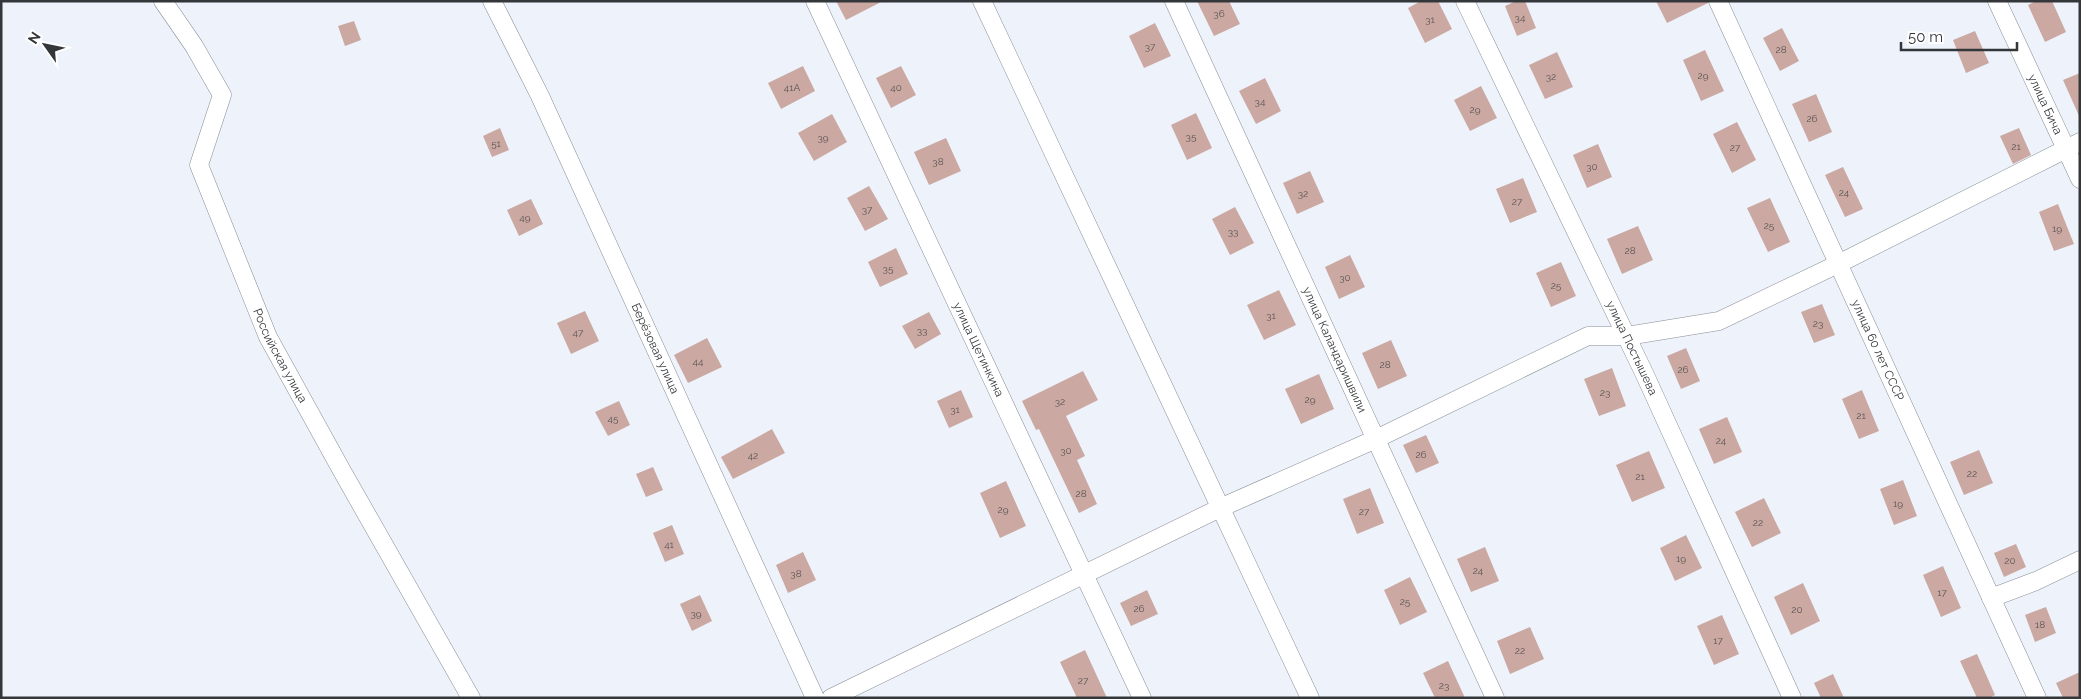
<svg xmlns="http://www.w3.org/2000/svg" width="2081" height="699" viewBox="0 0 2081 699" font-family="Raleway,sans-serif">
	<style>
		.building { fill: #cba9a2 }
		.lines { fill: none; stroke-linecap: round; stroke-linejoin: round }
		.street-casing { stroke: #898e96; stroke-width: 19 }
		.street { stroke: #fff; stroke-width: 18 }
		.labels { text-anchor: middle; stroke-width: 5; stroke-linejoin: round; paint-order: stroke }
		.number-label { font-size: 10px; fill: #5a5454 }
		.street-label { font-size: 12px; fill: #34373a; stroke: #fff }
	</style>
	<rect width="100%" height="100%" fill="#edf2fb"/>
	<path class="building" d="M 836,1 L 883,1 L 846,20 Z
		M 1197,1 L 1229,1 L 1240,24 L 1214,36 Z
		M 1421,1 L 1438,1 L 1452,29 L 1425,43 L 1408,8 Z
		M 1516,1 L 1525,1 L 1536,28 L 1517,36 L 1505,6 Z
		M 1656,1 L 1708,1 L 1708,3 L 1667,23 Z
		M 2036,1 L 2052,1 L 2066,32 L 2045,42 L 2028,5 Z
		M 354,21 L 361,40 L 345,46 L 338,26 Z
		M 1155,23 L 1171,56 L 1144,68 L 1129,36 Z
		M 1782,28 L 1799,61 L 1780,71 L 1763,38 Z
		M 1975,31 L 1989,63 L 1966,73 L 1953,40 Z
		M 1705,50 L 1724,91 L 1701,101 L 1683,60 Z
		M 1557,52 L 1573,87 L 1545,99 L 1529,65 Z
		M 803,66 L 815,91 L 781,109 L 768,83 Z
		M 901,66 L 916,95 L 891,108 L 876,78 Z
		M 2080,73 L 2080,118 L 2063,80 Z
		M 1265,78 L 1281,111 L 1256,124 L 1239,91 Z
		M 1481,86 L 1497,118 L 1470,131 L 1454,100 Z
		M 1816,94 L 1832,132 L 1809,142 L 1792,104 Z
		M 1196,113 L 1212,148 L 1187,160 L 1171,125 Z
		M 832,114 L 847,142 L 814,161 L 798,133 Z
		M 1737,122 L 1756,160 L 1732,173 L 1713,134 Z
		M 500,128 L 509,150 L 492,157 L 483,136 Z
		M 2019,128 L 2031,155 L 2013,164 L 2000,136 Z
		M 946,138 L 961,171 L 929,185 L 914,152 Z
		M 1598,144 L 1612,177 L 1587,188 L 1573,155 Z
		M 1843,167 L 1863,209 L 1845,217 L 1825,175 Z
		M 1310,171 L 1324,202 L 1297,214 L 1283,183 Z
		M 1523,178 L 1537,212 L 1510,223 L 1496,189 Z
		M 869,186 L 888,219 L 865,231 L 847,198 Z
		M 1770,198 L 1790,242 L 1768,252 L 1747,208 Z
		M 531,199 L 543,224 L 519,236 L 507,210 Z
		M 2058,204 L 2074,244 L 2054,251 L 2039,212 Z
		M 1235,207 L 1254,243 L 1230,255 L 1212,219 Z
		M 1638,226 L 1653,260 L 1622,274 L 1607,239 Z
		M 896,248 L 908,274 L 880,287 L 868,262 Z
		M 1350,255 L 1365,287 L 1339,299 L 1325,267 Z
		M 1561,262 L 1576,296 L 1551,307 L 1536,273 Z
		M 1279,290 L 1296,325 L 1264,340 L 1247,305 Z
		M 1822,304 L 1835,335 L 1814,343 L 1801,312 Z
		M 585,311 L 599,341 L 571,354 L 557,323 Z
		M 929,312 L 941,334 L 915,349 L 902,326 Z
		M 707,338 L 722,367 L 688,383 L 674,355 Z
		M 1391,340 L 1407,376 L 1378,389 L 1362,353 Z
		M 1686,348 L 1700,381 L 1681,389 L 1667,356 Z
		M 1612,368 L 1626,406 L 1599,416 L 1584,379 Z
		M 1083,371 L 1098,400 L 1066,416 L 1085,456 L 1077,460 L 1097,504 L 1079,513 L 1039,429 L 1036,430 L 1022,401 Z
		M 1319,374 L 1334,409 L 1301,424 L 1285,389 Z
		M 961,390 L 973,417 L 949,428 L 937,401 Z
		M 1862,390 L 1879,431 L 1859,439 L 1842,399 Z
		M 619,401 L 630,425 L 608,436 L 595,412 Z
		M 1727,417 L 1742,452 L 1714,464 L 1699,429 Z
		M 772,429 L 785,453 L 733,479 L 721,457 Z
		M 1426,435 L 1439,463 L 1416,473 L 1403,445 Z
		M 1979,450 L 1993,483 L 1964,495 L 1950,462 Z
		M 1649,451 L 1665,488 L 1632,502 L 1616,465 Z
		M 653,467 L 663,490 L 646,497 L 636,474 Z
		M 1903,480 L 1917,516 L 1894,525 L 1880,489 Z
		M 1006,481 L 1026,526 L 1000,538 L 980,493 Z
		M 1370,488 L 1384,523 L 1357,534 L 1343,499 Z
		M 1764,498 L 1781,533 L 1752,547 L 1735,512 Z
		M 672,525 L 684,554 L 665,562 L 653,533 Z
		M 1686,535 L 1702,568 L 1675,581 L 1660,548 Z
		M 2016,544 L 2026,567 L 2004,577 L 1994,553 Z
		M 1485,547 L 1499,581 L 1471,592 L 1457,559 Z
		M 803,552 L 816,580 L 788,593 L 776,565 Z
		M 1943,566 L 1961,608 L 1941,617 L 1923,575 Z
		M 1410,577 L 1427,612 L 1400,625 L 1384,590 Z
		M 1803,583 L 1820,621 L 1791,635 L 1774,597 Z
		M 1147,590 L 1158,614 L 1131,626 L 1120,603 Z
		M 700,595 L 712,621 L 692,631 L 680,604 Z
		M 2046,607 L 2056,633 L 2035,642 L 2025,615 Z
		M 1722,615 L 1739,654 L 1714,665 L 1697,626 Z
		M 1530,627 L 1544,659 L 1510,674 L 1497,641 Z
		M 1085,650 L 1107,698 L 1077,698 L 1060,662 Z
		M 1977,654 L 1995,695 L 1989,698 L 1977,698 L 1960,661 Z
		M 1448,661 L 1465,698 L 1435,698 L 1423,673 Z
		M 2080,672 L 2080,698 L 2063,698 L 2056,683 Z
		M 1833,674 L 1844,698 L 1821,698 L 1814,683 Z"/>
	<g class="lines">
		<g class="street-casing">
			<g id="street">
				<path id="s1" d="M 163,1 L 194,46 L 222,95 L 199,165 L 268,337 L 342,471 L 471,698"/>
				<path id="s2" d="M 492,1 L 540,96 L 815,698"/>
				<path id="s3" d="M 815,1 L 1142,698"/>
				<path d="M 982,1 L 1310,698"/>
				<path id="s4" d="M 1174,1 L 1495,698"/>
				<path id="s5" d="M 1465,1 L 1645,375 L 1792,698"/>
				<path id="s6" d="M 1718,1 L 2037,698"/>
				<path id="s7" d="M 1997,1 L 2080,179"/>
				<path d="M 1991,598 L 2036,581 L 2080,560"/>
				<path d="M 831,698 L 1220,508 L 1376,439 L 1588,336 L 1627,336 L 1719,321 L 1838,264 L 2080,142"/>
			</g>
		</g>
		<use href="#street" class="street"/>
	</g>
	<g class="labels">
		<g class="number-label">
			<text x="1219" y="17">36</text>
			<text x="1520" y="21">34</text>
			<text x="1430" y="23">31</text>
			<text x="1150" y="50">37</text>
			<text x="1781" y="53">28</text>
			<text x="1703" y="79">29</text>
			<text x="1551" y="80">32</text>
			<text x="792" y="91">41А</text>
			<text x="896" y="91">40</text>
			<text x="1260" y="105">34</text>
			<text x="1475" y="113">29</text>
			<text x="1812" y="122">26</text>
			<text x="1191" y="140">35</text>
			<text x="823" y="141">39</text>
			<text x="496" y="147">51</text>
			<text x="2016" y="150">21</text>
			<text x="1735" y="151">27</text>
			<text x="938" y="165">38</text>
			<text x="1592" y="170">30</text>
			<text x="1844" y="196">24</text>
			<text x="1303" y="197">32</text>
			<text x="1517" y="205">27</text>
			<text x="867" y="213">37</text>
			<text x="525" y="221">49</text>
			<text x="1769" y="229">25</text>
			<text x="2057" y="232">19</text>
			<text x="1233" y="235">33</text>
			<text x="1630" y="254">28</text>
			<text x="888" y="272">35</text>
			<text x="1345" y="281">30</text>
			<text x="1556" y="289">25</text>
			<text x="1271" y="319">31</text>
			<text x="1818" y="327">23</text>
			<text x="922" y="334">33</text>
			<text x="578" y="336">47</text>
			<text x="698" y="365">44</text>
			<text x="1385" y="368">28</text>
			<text x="1683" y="373">26</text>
			<text x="1605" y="396">23</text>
			<text x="1310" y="403">29</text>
			<text x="1060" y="405">32</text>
			<text x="955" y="413">31</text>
			<text x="1861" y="419">21</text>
			<text x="613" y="422">45</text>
			<text x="1721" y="444">24</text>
			<text x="1066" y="454">30</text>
			<text x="1421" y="458">26</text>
			<text x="753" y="459">42</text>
			<text x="1972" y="477">22</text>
			<text x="1640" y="480">21</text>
			<text x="1081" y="497">28</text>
			<text x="1898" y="507">19</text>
			<text x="1003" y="513">29</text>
			<text x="1364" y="515">27</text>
			<text x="1758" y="526">22</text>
			<text x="669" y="548">41</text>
			<text x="1681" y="562">19</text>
			<text x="2010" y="564">20</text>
			<text x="1478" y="574">24</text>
			<text x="796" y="577">38</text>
			<text x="1942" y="596">17</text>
			<text x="1405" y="605">25</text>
			<text x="1139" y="612">26</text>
			<text x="1797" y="613">20</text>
			<text x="696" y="617">39</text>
			<text x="2040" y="628">18</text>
			<text x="1718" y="644">17</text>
			<text x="1520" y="654">22</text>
			<text x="1083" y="684">27</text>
			<text x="1444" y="689">23</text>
		</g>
		<g class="street-label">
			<text dy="4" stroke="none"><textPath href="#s7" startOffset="114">улица Бича</textPath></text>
			<text dy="4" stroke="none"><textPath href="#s5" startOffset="385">улица Постышева</textPath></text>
			<text dy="4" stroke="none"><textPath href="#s2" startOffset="384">Берёзовая улица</textPath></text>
			<text dy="4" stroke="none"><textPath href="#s4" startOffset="384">улица Каландаришвили</textPath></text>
			<text dy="4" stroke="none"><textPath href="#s3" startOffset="385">улица Щетинкина</textPath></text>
			<text dy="4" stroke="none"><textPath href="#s6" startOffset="384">улица 60 лет СССР</textPath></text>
			<text dy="4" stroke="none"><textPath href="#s1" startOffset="392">Российская улица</textPath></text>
		</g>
	</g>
	<rect width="2081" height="699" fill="none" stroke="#34373a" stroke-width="5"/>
	<g transform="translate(45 45) rotate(303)" stroke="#ffffff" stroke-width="4" paint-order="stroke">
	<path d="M0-4L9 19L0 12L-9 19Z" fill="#34373a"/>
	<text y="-8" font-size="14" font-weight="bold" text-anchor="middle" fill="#34373a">N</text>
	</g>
	<path d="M1901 42v8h116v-8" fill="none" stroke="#34373a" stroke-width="2.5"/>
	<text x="1908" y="42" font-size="15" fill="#34373a" stroke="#ffffff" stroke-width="4" paint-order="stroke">50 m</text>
</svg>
